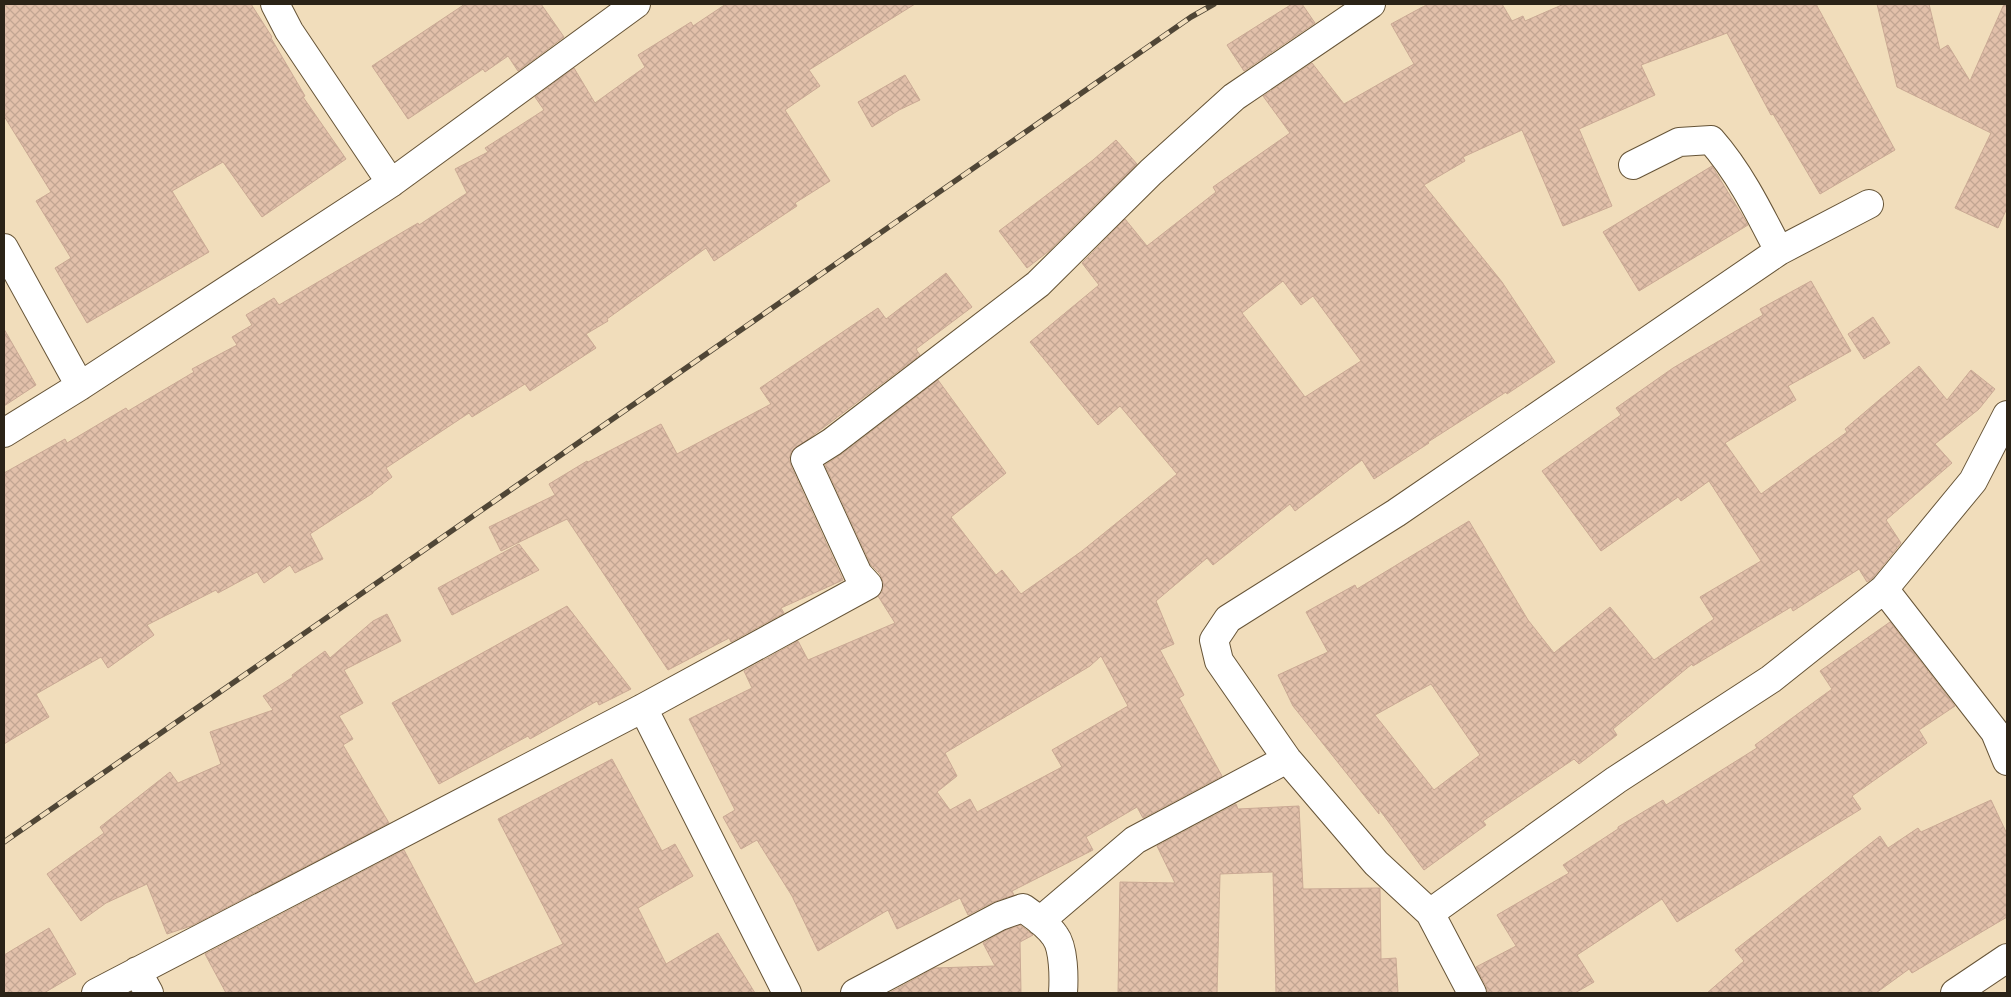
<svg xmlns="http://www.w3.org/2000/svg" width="2011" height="997" viewBox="0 0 2011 997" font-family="Overpass,sans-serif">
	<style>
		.building { fill: url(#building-cross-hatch); stroke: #caa994; fill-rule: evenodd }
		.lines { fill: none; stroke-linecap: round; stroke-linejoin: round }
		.street-casing { stroke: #665437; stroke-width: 30 }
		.street { stroke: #fff; stroke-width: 28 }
		.rail-casing { stroke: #504636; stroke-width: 5.5 }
		.rail { stroke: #f1ddbb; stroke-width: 4; stroke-dasharray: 11; stroke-linecap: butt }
	</style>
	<defs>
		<pattern id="building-cross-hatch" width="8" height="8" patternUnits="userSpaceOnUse" patternTransform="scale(1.25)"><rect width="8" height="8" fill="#e2c0aa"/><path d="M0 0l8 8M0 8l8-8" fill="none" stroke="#c2a592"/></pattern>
	</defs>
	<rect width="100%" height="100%" fill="#f1ddbb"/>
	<path class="building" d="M 4,4 L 251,4 L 272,37 L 271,38 L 305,96 L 303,97 L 346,159 L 262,217 L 223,162 L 172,191 L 209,252 L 87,323 L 55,268 L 71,258 L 36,201 L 51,192 L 4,116 Z
		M 465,4 L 541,4 L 564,37 L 518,71 L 508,56 L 485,72 L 483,69 L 408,119 L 372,66 Z
		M 726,4 L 915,4 L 809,70 L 820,86 L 785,110 L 830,181 L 795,203 L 797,206 L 714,261 L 706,248 L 607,319 L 608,321 L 586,334 L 596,348 L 530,391 L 525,384 L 472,417 L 469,413 L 386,468 L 392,477 L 373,492 L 373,493 L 310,534 L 323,559 L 295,573 L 290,565 L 264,583 L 257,572 L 218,593 L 216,590 L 147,625 L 154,635 L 108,668 L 101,657 L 36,694 L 49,717 L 4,744 L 4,473 L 65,439 L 67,443 L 126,408 L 128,411 L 194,372 L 192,369 L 237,345 L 232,337 L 252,325 L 246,315 L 274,298 L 279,305 L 418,223 L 419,225 L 467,193 L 455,169 L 488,152 L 485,148 L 544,110 L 535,97 L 574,68 L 595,103 L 645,67 L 638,55 L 691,22 L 693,26 Z
		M 1292,4 L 1302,4 L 1315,23 L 1244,71 L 1227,45 Z
		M 1428,4 L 1502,4 L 1512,21 L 1523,16 L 1525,21 L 1564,4 L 1816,4 L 1895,150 L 1820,194 L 1773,114 L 1771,115 L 1727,33 L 1641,65 L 1655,95 L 1579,129 L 1612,206 L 1563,226 L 1522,130 L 1463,157 L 1465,161 L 1424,185 L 1502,282 L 1555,362 L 1507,394 L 1506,392 L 1428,442 L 1429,443 L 1374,479 L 1362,460 L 1295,511 L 1290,504 L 1213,565 L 1207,558 L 1156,601 L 1174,644 L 1160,650 L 1184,695 L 1179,698 L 1222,776 L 1143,818 L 1137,807 L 1086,837 L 1093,850 L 1012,891 L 1014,895 L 993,902 L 968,915 L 960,898 L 897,929 L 888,910 L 818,951 L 792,896 L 757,840 L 741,849 L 723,817 L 735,810 L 689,719 L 752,688 L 744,671 L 798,641 L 808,660 L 895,623 L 878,596 L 882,592 L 883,582 L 880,574 L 871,565 L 825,465 L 842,454 L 938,380 L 1006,473 L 951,517 L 996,575 L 1002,570 L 1021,594 L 1082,551 L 1177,474 L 1120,406 L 1098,425 L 1030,342 L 1099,285 L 1082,263 L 1125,219 L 1147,246 L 1216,192 L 1213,187 L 1290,133 L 1263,96 L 1312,63 L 1344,104 L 1414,64 L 1391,24 ZM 1283,281 L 1301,305 L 1313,296 L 1361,361 L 1305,397 L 1242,313 ZM 1101,656 L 1128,706 L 1052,750 L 1062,767 L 977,812 L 970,799 L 950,810 L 937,792 L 957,776 L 945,753 L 1090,666 Z
		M 1877,4 L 1929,4 L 1940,50 L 1948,45 L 1970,81 L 2004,4 L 2007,4 L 2007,208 L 1998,228 L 1955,208 L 1991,133 L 1897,87 Z
		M 905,75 L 920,100 L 899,110 L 872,127 L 858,102 Z
		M 1116,140 L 1137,164 L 1049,251 L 1027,268 L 999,231 L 1093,160 Z
		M 1712,166 L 1748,225 L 1639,291 L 1603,232 Z
		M 946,273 L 972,307 L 916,349 L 920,355 L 791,452 L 789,459 L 791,466 L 843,580 L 781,608 L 784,613 L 731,642 L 729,638 L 668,670 L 567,519 L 501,551 L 489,527 L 555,495 L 549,484 L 587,461 L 588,462 L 661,424 L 677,454 L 771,404 L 760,388 L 878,308 L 886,319 Z
		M 1811,281 L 1851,351 L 1788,386 L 1796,400 L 1725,443 L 1761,494 L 1847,432 L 1845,429 L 1919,366 L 1947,400 L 1971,370 L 1995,389 L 1979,409 L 1935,444 L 1952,463 L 1886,520 L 1901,543 L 1873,578 L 1867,582 L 1859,569 L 1793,611 L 1791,607 L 1693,666 L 1692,664 L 1613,729 L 1617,735 L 1579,764 L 1574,759 L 1483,821 L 1486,825 L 1424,870 L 1379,809 L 1379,814 L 1293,706 L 1278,675 L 1328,652 L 1306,612 L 1355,585 L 1357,589 L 1469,521 L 1528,620 L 1554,653 L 1610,607 L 1654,660 L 1714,619 L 1700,597 L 1761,561 L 1709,481 L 1681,501 L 1678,497 L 1601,551 L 1542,471 L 1621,415 L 1616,408 L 1673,368 L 1763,315 L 1760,309 ZM 1431,684 L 1480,755 L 1434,790 L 1375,715 Z
		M 1873,317 L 1890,343 L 1864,359 L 1848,334 Z
		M 4,329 L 36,385 L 4,406 Z
		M 519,544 L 539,570 L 452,615 L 438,588 Z
		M 567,606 L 631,689 L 599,705 L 597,701 L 530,739 L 528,736 L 439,784 L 392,703 Z
		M 387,614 L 401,641 L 344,670 L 363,703 L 339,716 L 353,739 L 343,745 L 389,823 L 191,926 L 167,934 L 147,884 L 106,903 L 81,921 L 47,874 L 104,833 L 100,827 L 170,772 L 178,783 L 221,764 L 210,732 L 273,710 L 263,696 L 293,677 L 292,675 L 325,651 L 330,658 L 373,621 Z
		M 1890,622 L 1955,706 L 1919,730 L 1927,743 L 1852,796 L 1861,809 L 1677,922 L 1662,899 L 1577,955 L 1594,982 L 1575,993 L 1488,993 L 1486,986 L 1476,967 L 1516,946 L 1497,915 L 1569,873 L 1563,865 L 1618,829 L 1618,827 L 1663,800 L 1666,805 L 1757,748 L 1755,745 L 1832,689 L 1820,671 Z
		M 612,759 L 662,851 L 675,844 L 693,876 L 638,908 L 666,964 L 718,933 L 755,993 L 226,993 L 205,954 L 404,850 L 475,984 L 563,944 L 498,819 Z
		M 1991,800 L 2007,834 L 2007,917 L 1912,973 L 1909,969 L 1876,993 L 1707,993 L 1744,961 L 1735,950 L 1880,836 L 1888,848 L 1918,828 L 1921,832 Z
		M 1236,804 L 1238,809 L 1299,806 L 1303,889 L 1380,888 L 1381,959 L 1396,958 L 1398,993 L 1276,993 L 1273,872 L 1220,874 L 1217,993 L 1118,993 L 1120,882 L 1175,883 L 1157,846 Z
		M 1020,925 L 1033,935 L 1020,942 L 1021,993 L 889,993 L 935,968 L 995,966 L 983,943 L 1006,930 Z
		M 49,928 L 76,974 L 44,993 L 4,993 L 4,955 Z"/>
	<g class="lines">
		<g class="street-casing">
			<path id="street" d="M 275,4 L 289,31 L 391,183
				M 1633,165 L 1679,142 L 1711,140 C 1740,173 1759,212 1779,251
				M 4,248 L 80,386
				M 4,433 L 80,386 L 391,183 L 636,4
				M 1884,589 L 1995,732 L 2007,761
				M 643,708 L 787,993
				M 1430,913 L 1616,780 L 1771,679 L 1884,589 L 1973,481 L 2007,415
				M 1040,921 L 1135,840 L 1287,759
				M 137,971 L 149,993
				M 96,993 L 643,708 L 868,585 L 858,574 L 805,459 L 832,442 L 1038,284 L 1151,172 L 1234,97 L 1371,4
				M 855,993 L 1000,916 L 1023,908 C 1034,916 1047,924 1055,936 C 1064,948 1064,978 1063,993
				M 1472,993 L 1430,913 L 1376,863 L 1287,759 L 1219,661 L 1214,640 L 1228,619 L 1396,513 L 1779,251 L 1869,204
				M 1955,993 L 2007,958"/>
		</g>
		<use href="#street" class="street"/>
		<g class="rail-casing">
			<path id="rail" d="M 4,842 L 1191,17 L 1214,4"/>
		</g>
		<use href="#rail" class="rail"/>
	</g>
	<rect width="2011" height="997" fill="none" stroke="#2b2317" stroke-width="10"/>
</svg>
